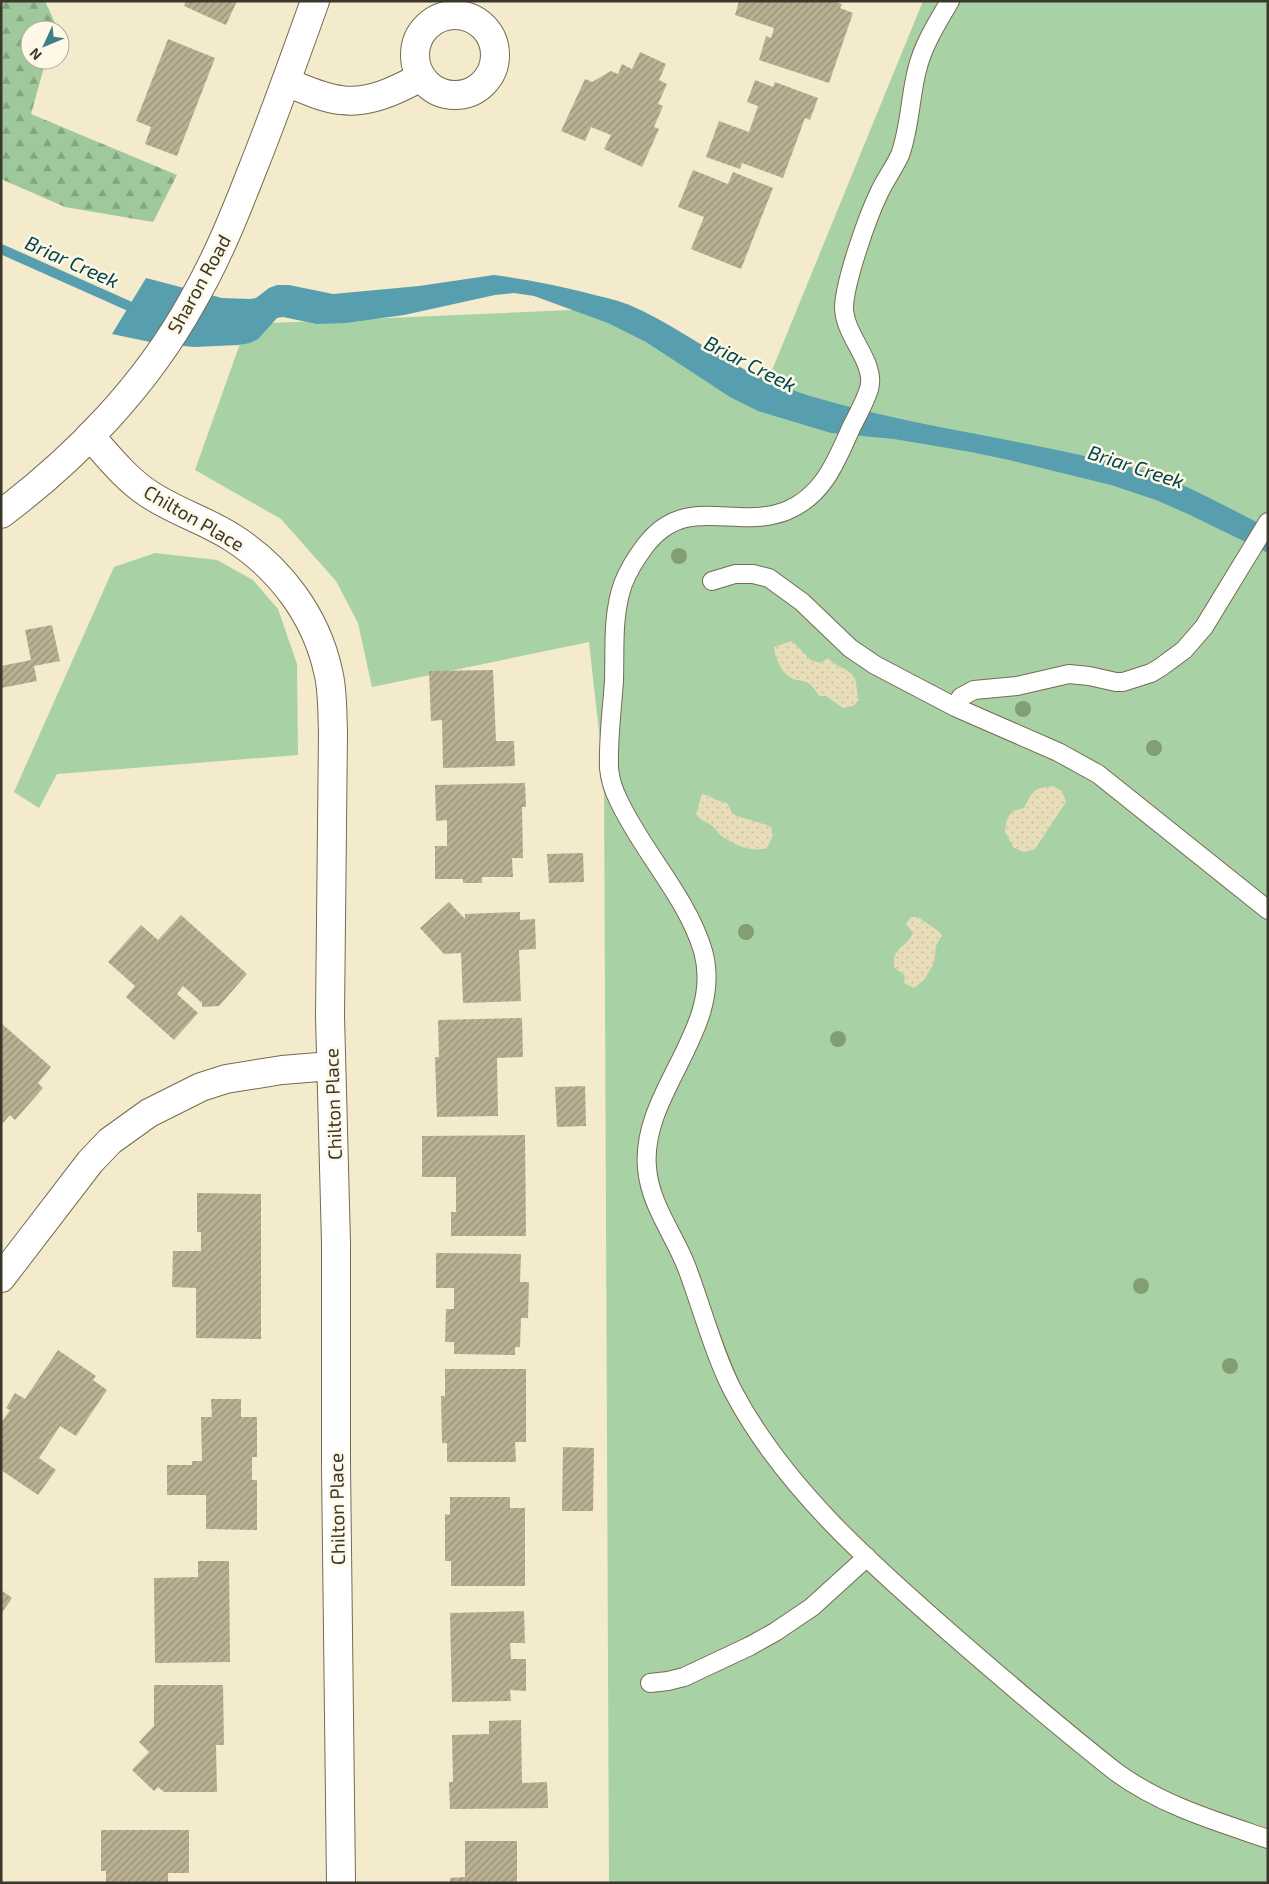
<svg xmlns="http://www.w3.org/2000/svg" width="1269" height="1884" viewBox="0 0 1269 1884" font-family="'Exo 2',sans-serif">
	<style>
		.grass { fill: #a8d1a6 }
		.forest { fill: url(#forest-firs) }
		.sand { fill: url(#sand-dots) }
		.water { fill: #579fae }
		.lines { fill: none; stroke-linecap: round; stroke-linejoin: round }
		.stream { stroke: #579fae; stroke-width: 10 }
		.building { fill: url(#building-hatch) }
		.service-casing { stroke: #756b51; stroke-width: 20 }
		.minor-casing { stroke: #756b51; stroke-width: 30 }
		.tertiary-casing { stroke: #756b51; stroke-width: 30 }
		.service { stroke: #fff; stroke-width: 18 }
		.minor { stroke: #fff; stroke-width: 28 }
		.tertiary { stroke: #fff; stroke-width: 28 }
		.tree { fill: #839e72 }
		.labels { text-anchor: middle; stroke-width: 5; stroke-linejoin: round; paint-order: stroke }
		.street-label { font-size: 19px; fill: #3b372b; stroke: #fef8e6 }
		.water-label { font-size: 20px; font-style: italic; fill: #004550; stroke: #fef8e6 }
	</style>
	<defs>
		<pattern id="forest-firs" width="22" height="20" patternUnits="userSpaceOnUse" patternTransform="scale(1.25)"><rect width="22" height="20" fill="#9fc99d"/><path d="M5 1l3.5 6h-7zM16 11l3.5 6h-7z" fill="#83a480"/></pattern>
		<pattern id="sand-dots" width="8" height="8" patternUnits="userSpaceOnUse" patternTransform="scale(1.25)"><rect width="8" height="8" fill="#e7deb9"/><path d="M2 2h.1M6 6h.1" fill="none" stroke="#c7bf9f" stroke-width="1.8" stroke-linecap="round"/></pattern>
		<pattern id="building-hatch" width="6" height="6" patternUnits="userSpaceOnUse" patternTransform="scale(1.25)"><rect width="6" height="6" fill="#bab094"/><path d="M-1 1l2-2M0 6l6-6M5 7l2-2" fill="none" stroke="#989079"/></pattern>
	</defs>
	<rect width="100%" height="100%" fill="#f4eacc"/>
	<path class="grass" d="M 923,1 L 1268,1 L 1268,1883 L 609,1883 L 604,777 L 589,642 L 372,687 L 358,623 L 336,581 L 281,519 L 195,470 L 247,324 L 618,308 L 766,385 Z
		M 155,553 L 217,560 L 253,580 L 278,609 L 297,664 L 298,755 L 57,774 L 39,808 L 14,792 L 114,567 Z"/>
	<path class="forest" d="M 1,1 L 45,1 L 56,25 L 55,30 L 30,30 L 30,60 L 46,60 L 31,114 L 177,175 L 153,222 L 65,207 L 1,179 Z"/>
	<path class="sand" d="M 792,641 L 811,660 L 820,663 L 828,658 C 835,667 850,668 855,679 C 857,685 857,694 859,700 L 853,706 L 843,708 L 826,696 L 819,696 C 806,673 800,686 787,675 C 781,670 774,656 774,647 Z
		M 1053,786 L 1062,791 L 1066,802 L 1035,849 L 1024,852 L 1014,848 L 1005,832 L 1007,818 L 1013,811 L 1024,808 C 1033,791 1033,788 1053,786 Z
		M 702,794 C 708,795 709,796 714,799 C 725,804 727,798 732,813 C 744,820 758,821 771,827 L 773,835 L 767,848 C 752,853 735,845 723,837 C 718,834 716,828 711,825 C 704,820 702,822 696,814 Z
		M 911,917 L 919,917 C 927,925 934,926 942,935 L 936,946 L 934,963 L 924,980 L 914,988 L 904,983 L 905,976 L 894,967 C 894,963 894,958 895,955 C 900,945 908,945 913,933 L 906,924 Z"/>
	<path class="water" d="M 494,275 C 525,279 556,285 587,293 C 602,297 619,300 634,307 C 667,322 696,342 727,360 C 753,375 782,387 810,396 C 920,429 1034,440 1144,471 C 1188,484 1228,508 1268,528 L 1268,553 L 1188,514 L 1156,500 L 1111,485 L 1009,460 L 971,452 L 894,439 L 831,433 L 758,411 L 730,397 L 646,342 L 608,323 L 534,296 L 514,293 L 495,295 L 404,315 L 346,323 L 317,324 L 283,317 L 277,318 L 258,339 L 250,343 L 238,345 L 194,347 L 155,343 L 112,334 L 146,278 L 222,298 L 250,299 L 256,298 L 269,288 L 277,285 L 289,285 L 333,294 L 419,286 Z"/>
	<g class="lines">
		<path class="stream" d="M 1,249 L 129,306"/>
	</g>
	<path class="building" d="M 186,1 L 237,1 L 226,25 L 184,6 Z
		M 739,1 L 832,1 L 842,4 L 840,8 L 853,13 L 829,83 L 759,60 L 766,36 L 771,38 L 774,28 L 735,15 Z
		M 168,39 L 215,58 L 177,156 L 145,144 L 151,127 L 136,121 Z
		M 640,52 L 666,64 L 659,80 L 667,84 L 658,104 L 663,106 L 654,127 L 659,129 L 642,167 L 604,149 L 611,135 L 591,127 L 585,141 L 561,131 L 585,79 L 592,82 L 611,71 L 618,74 L 622,64 L 632,69 Z
		M 755,80 L 773,87 L 775,82 L 818,98 L 810,120 L 805,118 L 783,178 L 742,163 L 740,169 L 706,157 L 719,121 L 749,132 L 758,106 L 747,102 Z
		M 693,170 L 728,184 L 733,172 L 773,188 L 741,269 L 691,249 L 704,217 L 678,207 Z
		M 52,625 L 60,661 L 34,666 L 37,681 L 1,688 L 1,666 L 31,660 L 25,630 Z
		M 493,670 L 496,741 L 514,741 L 515,766 L 443,768 L 442,720 L 431,721 L 429,671 Z
		M 525,783 L 526,807 L 522,807 L 523,858 L 512,858 L 513,877 L 482,877 L 482,883 L 463,883 L 463,879 L 435,879 L 435,846 L 447,846 L 447,820 L 436,821 L 435,785 Z
		M 583,853 L 584,882 L 549,883 L 547,854 Z
		M 449,902 L 465,919 L 465,914 L 520,912 L 520,920 L 535,919 L 536,949 L 519,950 L 521,1001 L 463,1003 L 461,953 L 444,954 L 420,928 Z
		M 181,915 L 247,974 L 219,1006 L 202,1007 L 202,1003 L 183,986 L 177,994 L 198,1013 L 174,1040 L 126,997 L 135,986 L 108,962 L 141,925 L 158,940 Z
		M 522,1018 L 523,1057 L 497,1058 L 498,1116 L 437,1117 L 435,1057 L 439,1057 L 438,1020 Z
		M 1,1023 L 51,1067 L 38,1083 L 43,1088 L 15,1120 L 10,1115 L 1,1125 Z
		M 585,1086 L 586,1126 L 557,1127 L 555,1087 Z
		M 525,1135 L 526,1236 L 451,1236 L 451,1212 L 456,1212 L 456,1177 L 422,1177 L 422,1136 Z
		M 197,1193 L 261,1194 L 261,1339 L 196,1338 L 196,1288 L 172,1287 L 173,1251 L 201,1251 L 201,1232 L 197,1232 Z
		M 436,1253 L 521,1254 L 520,1282 L 529,1282 L 528,1318 L 521,1318 L 520,1347 L 515,1347 L 515,1355 L 454,1354 L 454,1342 L 445,1342 L 446,1309 L 454,1309 L 454,1288 L 436,1288 Z
		M 58,1350 L 96,1376 L 93,1380 L 107,1390 L 76,1436 L 60,1426 L 39,1458 L 56,1470 L 38,1495 L 1,1470 L 1,1423 L 10,1410 L 6,1408 L 15,1393 L 25,1399 Z
		M 445,1369 L 526,1369 L 526,1442 L 515,1442 L 516,1462 L 447,1462 L 447,1443 L 442,1443 L 441,1396 L 445,1396 Z
		M 211,1399 L 241,1399 L 241,1417 L 257,1417 L 257,1457 L 252,1457 L 252,1480 L 257,1480 L 257,1530 L 206,1529 L 206,1495 L 167,1495 L 167,1465 L 192,1465 L 192,1461 L 202,1461 L 201,1417 L 212,1417 Z
		M 563,1447 L 594,1448 L 593,1511 L 562,1511 Z
		M 450,1497 L 510,1497 L 510,1508 L 525,1508 L 525,1586 L 451,1586 L 451,1561 L 445,1561 L 445,1514 L 450,1515 Z
		M 198,1561 L 229,1561 L 230,1662 L 155,1663 L 154,1578 L 198,1577 Z
		M 1,1590 L 12,1598 L 1,1614 Z
		M 524,1611 L 525,1643 L 510,1643 L 511,1659 L 526,1659 L 526,1691 L 510,1690 L 511,1701 L 452,1702 L 450,1613 Z
		M 154,1685 L 223,1685 L 224,1745 L 216,1745 L 217,1792 L 164,1792 L 158,1787 L 154,1791 L 132,1770 L 149,1752 L 139,1742 L 154,1726 Z
		M 521,1720 L 522,1783 L 547,1782 L 548,1808 L 450,1809 L 449,1782 L 453,1782 L 452,1735 L 489,1734 L 489,1721 Z
		M 101,1830 L 189,1830 L 189,1873 L 168,1873 L 168,1883 L 106,1883 L 106,1871 L 101,1871 Z
		M 465,1841 L 517,1841 L 517,1883 L 450,1883 L 450,1878 L 465,1877 Z"/>
	<g class="lines">
		<g class="service-casing">
			<path id="service" d="M 950,1 C 937,23 923,45 917,70 C 910,97 910,128 900,155 C 894,168 885,180 879,193 C 867,218 845,281 844,307 C 844,336 877,363 869,389 C 865,402 857,416 851,428 C 836,462 823,496 786,511 C 734,531 686,492 645,546 C 636,558 628,571 623,584 C 612,615 615,649 614,681 C 612,710 608,739 609,768 C 610,779 613,789 618,799 C 641,850 687,897 703,951 C 725,1029 640,1092 647,1168 C 650,1205 674,1234 687,1268 C 702,1308 714,1354 733,1391 C 782,1485 870,1563 949,1632 C 1004,1680 1059,1727 1116,1772 C 1161,1805 1215,1821 1268,1839
				M 712,581 L 735,574 L 753,574 L 769,578 L 802,602 L 850,648 L 875,665 L 955,707 L 1058,752 L 1098,774 L 1268,910
				M 955,707 L 961,697 L 974,690 L 1017,686 L 1069,674 L 1089,676 L 1116,682 L 1123,682 L 1151,673 L 1161,667 L 1184,650 L 1204,627 L 1268,522
				M 650,1683 L 668,1681 L 684,1677 L 750,1646 L 775,1632 L 812,1607 L 867,1557"/>
		</g>
		<g class="minor-casing">
			<path id="minor" d="M415 55a40 40 0 1 1 80 0a40 40 0 1 1-80 0Z
				M 286,82 C 304,89 322,98 341,100 C 369,104 397,90 421,77
				M 90,436 C 108,456 126,479 149,494 C 176,512 207,521 233,538 C 280,568 316,616 328,671 C 333,690 332,711 333,731 L 330,1016 L 336,1243 L 336,1465 L 341,1883
				M 1,1278 L 90,1162 L 110,1141 L 149,1113 L 201,1087 L 226,1079 L 282,1070 L 331,1066"/>
		</g>
		<g class="tertiary-casing">
			<path id="tertiary" d="M 1,514 C 77,457 146,385 192,302 C 217,259 235,214 253,168 C 275,113 295,57 315,1"/>
		</g>
		<use href="#service" class="service"/>
		<use href="#minor" class="minor"/>
		<use href="#tertiary" class="tertiary"/>
	</g>
	<g class="tree">
		<circle cx="679" cy="556" r="8"/>
		<circle cx="1023" cy="709" r="8"/>
		<circle cx="1154" cy="748" r="8"/>
		<circle cx="746" cy="932" r="8"/>
		<circle cx="838" cy="1039" r="8"/>
		<circle cx="1141" cy="1286" r="8"/>
		<circle cx="1230" cy="1366" r="8"/>
	</g>
	<g class="labels">
		<g class="street-label">
			<text transform="translate(199 284) rotate(-61)" y="7">Sharon Road</text>
			<text transform="translate(194 518) rotate(30)" y="7">Chilton Place</text>
			<text transform="translate(333 1104) rotate(-92)" y="7">Chilton Place</text>
			<text transform="translate(337 1509) rotate(-91)" y="7">Chilton Place</text>
		</g>
		<g class="water-label">
			<text transform="translate(72 262) rotate(24)" y="7">Briar Creek</text>
			<text transform="translate(750 364) rotate(27)" y="7">Briar Creek</text>
			<text transform="translate(1136 467) rotate(18)" y="7">Briar Creek</text>
		</g>
	</g>
	<rect width="1269" height="1884" fill="none" stroke="#3b372b" stroke-width="5"/>
	<g transform="translate(45 45) rotate(226)"><circle r="24" fill="#fef8e6" stroke="#b0ab9b"/>
	<path d="M0-4L9 19L0 12L-9 19Z" fill="#398187"/>
	<text y="-8" font-size="14" font-weight="bold" text-anchor="middle" fill="#3b372b">N</text>
	</g>
</svg>
